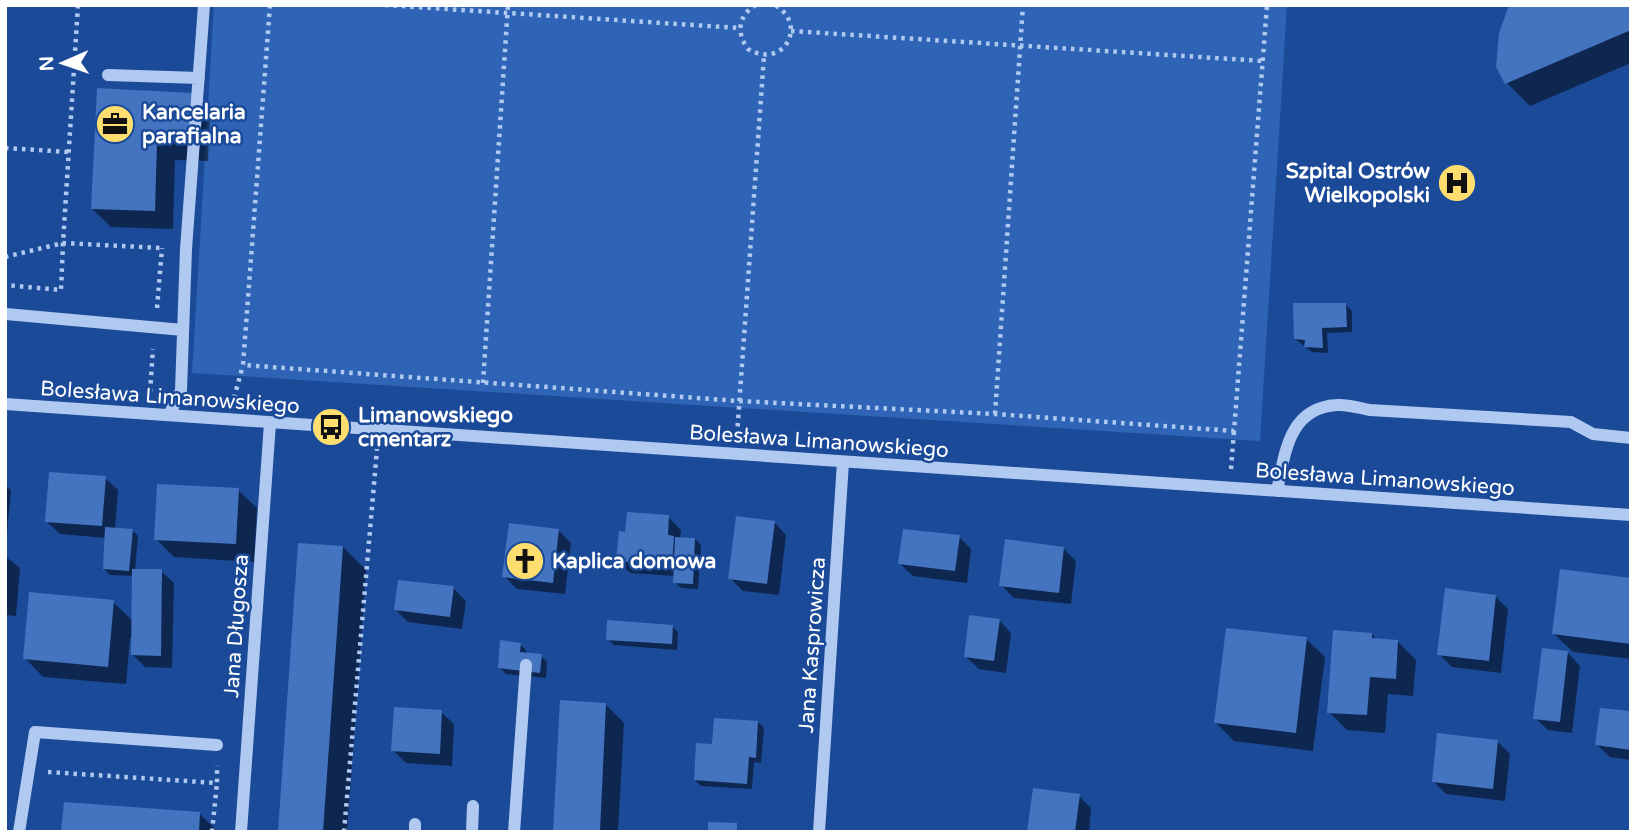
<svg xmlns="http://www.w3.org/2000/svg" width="1636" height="837" viewBox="0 0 1636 837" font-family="'Varela Round',sans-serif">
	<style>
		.green { fill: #2f63b6 }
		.shadow { fill: #0007 }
		.building { fill: #4473c0 }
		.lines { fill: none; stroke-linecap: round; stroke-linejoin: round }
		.path { stroke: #b0c9f1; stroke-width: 4.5; stroke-dasharray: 3.5 5; stroke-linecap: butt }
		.minor { stroke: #b0c9f1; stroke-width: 12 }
		.labels { text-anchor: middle; stroke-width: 5; stroke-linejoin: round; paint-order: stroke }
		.poi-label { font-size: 21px; font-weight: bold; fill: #fff; stroke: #1b4a99; text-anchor: start }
		.street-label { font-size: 21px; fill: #fff; stroke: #1b4a99 }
	</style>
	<rect width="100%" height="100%" fill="#1b4a99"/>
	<path class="green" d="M 214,5 L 1287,5 L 1260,441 L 192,373 Z"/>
	<path class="shadow" d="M 1631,5 L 1631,63 L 1530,106 L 1507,83 Z
		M 192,95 L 210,113 L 208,161 L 175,160 L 173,229 L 111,227 L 92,209 Z
		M 1346,305 L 1352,311 L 1352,332 L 1327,333 L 1328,353 L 1312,352 L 1295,339 Z
		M 105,478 L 118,490 L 115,529 L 132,530 L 138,536 L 135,570 L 161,571 L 174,583 L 172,668 L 145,667 L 133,655 L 133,638 L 130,638 L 126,684 L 43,677 L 25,658 L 113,602 L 133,621 L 134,576 L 110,575 L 104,569 L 106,538 L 60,534 L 47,522 Z
		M 5,485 L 11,490 L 7,534 L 5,534 Z
		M 238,490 L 257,508 L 254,562 L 174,557 L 156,539 Z
		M 668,517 L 681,530 L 680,539 L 695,539 L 701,545 L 698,589 L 681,588 L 675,582 L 675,576 L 630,573 L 618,560 L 627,534 Z
		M 774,522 L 786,535 L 779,595 L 743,591 L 730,578 Z
		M 559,531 L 571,543 L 565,594 L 517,589 L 504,576 Z
		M 959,537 L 971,549 L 967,583 L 913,576 L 900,564 Z
		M 343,547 L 366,570 L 347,832 L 280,832 Z
		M 1063,548 L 1076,561 L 1071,604 L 1014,598 L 1001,585 Z
		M 5,556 L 20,568 L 16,616 L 5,615 Z
		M 1631,579 L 1631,659 L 1573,652 L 1554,634 Z
		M 453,588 L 466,601 L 462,629 L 408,622 L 396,610 Z
		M 1495,596 L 1508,609 L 1501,673 L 1452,667 L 1439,654 Z
		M 999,620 L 1011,633 L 1006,673 L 979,669 L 966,657 Z
		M 672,626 L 678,632 L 677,650 L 614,645 L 608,639 Z
		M 1372,634 L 1377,640 L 1397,641 L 1416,660 L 1413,696 L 1388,694 L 1385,733 L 1347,730 L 1329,712 Z
		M 1306,639 L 1325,657 L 1313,751 L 1234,741 L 1216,723 Z
		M 520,644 L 526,650 L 526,654 L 541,656 L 547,662 L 546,678 L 506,674 L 500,668 Z
		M 1568,653 L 1580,666 L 1572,733 L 1548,730 L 1535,718 Z
		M 605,704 L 624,723 L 618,832 L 555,832 Z
		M 441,712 L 454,724 L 452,766 L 406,763 L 393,750 Z
		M 1631,713 L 1631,760 L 1610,757 L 1597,745 Z
		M 758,722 L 764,728 L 761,763 L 754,762 L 752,789 L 701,786 L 695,780 L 713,746 Z
		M 1498,742 L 1510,754 L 1505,801 L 1446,794 L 1433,781 Z
		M 1079,796 L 1091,808 L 1089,832 L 1029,832 Z
		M 199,813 L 218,832 L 63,832 Z"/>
	<path class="building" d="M 1509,5 L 1631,5 L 1631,30 L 1505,84 L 1496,67 L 1499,33 Z
		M 97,88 L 192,93 L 190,143 L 157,142 L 155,211 L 91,209 Z
		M 1293,303 L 1346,303 L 1347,327 L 1322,328 L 1323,348 L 1304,347 L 1305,340 L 1294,339 Z
		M 49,472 L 106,476 L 102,526 L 45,522 Z
		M 157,484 L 239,488 L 236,544 L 154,540 Z
		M 627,512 L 669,515 L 668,535 L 674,536 L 672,565 L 616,561 L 619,531 L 625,532 Z
		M 736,516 L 775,521 L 767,584 L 728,579 Z
		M 509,523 L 559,529 L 553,583 L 502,577 Z
		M 105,527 L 133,529 L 129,571 L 103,569 Z
		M 903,529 L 960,535 L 955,571 L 898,564 Z
		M 675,537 L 695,538 L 693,584 L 673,583 Z
		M 1005,539 L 1064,547 L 1059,593 L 999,586 Z
		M 298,543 L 343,546 L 323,832 L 278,832 Z
		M 132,569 L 162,569 L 161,656 L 131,655 Z
		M 1560,569 L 1631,578 L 1631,644 L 1552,634 Z
		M 398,580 L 454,586 L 450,617 L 394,610 Z
		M 1445,588 L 1496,595 L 1489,661 L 1437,655 Z
		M 29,592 L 114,600 L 108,667 L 23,659 Z
		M 969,615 L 1000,619 L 994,661 L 964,657 Z
		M 607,620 L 673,625 L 672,644 L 606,640 Z
		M 1226,628 L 1307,637 L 1296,733 L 1214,723 Z
		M 1333,630 L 1372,633 L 1372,638 L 1398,640 L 1396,679 L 1370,677 L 1367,715 L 1327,713 Z
		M 500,640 L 521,643 L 520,652 L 542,654 L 540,673 L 498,668 Z
		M 1542,648 L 1568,651 L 1560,722 L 1533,719 Z
		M 560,700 L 606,703 L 600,832 L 553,832 Z
		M 394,707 L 442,710 L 440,754 L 391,751 Z
		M 1600,708 L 1631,711 L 1631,750 L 1595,745 Z
		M 714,718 L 758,721 L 756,758 L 749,757 L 747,784 L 694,780 L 696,743 L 712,744 Z
		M 1437,733 L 1498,740 L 1493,789 L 1432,782 Z
		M 1033,788 L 1080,794 L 1075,832 L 1027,832 Z
		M 64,802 L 200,812 L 199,832 L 61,832 Z
		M 708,822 L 737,823 L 737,832 L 708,832 Z"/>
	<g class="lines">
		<path class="path" d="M 78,5 L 63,243 L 161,248
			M 270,5 L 243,365 L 739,401 L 995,414 L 1234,431 L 1267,5
			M 385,5 L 739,28
			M 756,5 C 738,15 736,33 748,49 C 783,70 809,25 775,5
			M 791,31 L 1263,61
			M 5,148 L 69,152
			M 5,257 L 63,243 L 61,290 L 5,285
			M 157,308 L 162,248
			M 483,383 L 508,5
			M 150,392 L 153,349
			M 234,398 L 243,365
			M 995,414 L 1023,5
			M 737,435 L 764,56
			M 1231,469 L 1234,431
			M 48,772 L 217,783 L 217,765
			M 212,832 L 217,783
			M 344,832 L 377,449"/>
		<path class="minor" d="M 108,75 L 199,78
			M 6,314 L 183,330
			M 5,404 L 1631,515
			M 169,415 L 181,391 L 186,249 L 204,5
			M 1277,491 C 1285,454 1288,408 1337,405 C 1347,404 1359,408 1370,410 L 1571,422 L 1593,434 L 1631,438
			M 19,832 L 35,732 L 217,745
			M 241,832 L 270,423
			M 415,832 L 415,824
			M 472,832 L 473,806
			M 514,832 L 526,665
			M 819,832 L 843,462"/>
	</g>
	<defs>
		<g id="office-disc" transform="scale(2.0125)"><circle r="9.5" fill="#ffde70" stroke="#1b4a99"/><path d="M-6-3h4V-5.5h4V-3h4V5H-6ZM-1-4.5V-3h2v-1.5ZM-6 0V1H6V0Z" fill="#111"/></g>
		<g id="hospital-disc" transform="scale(2.0125)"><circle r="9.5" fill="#ffde70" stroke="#1b4a99"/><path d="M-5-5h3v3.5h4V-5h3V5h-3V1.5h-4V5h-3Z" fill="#111"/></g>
		<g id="bus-disc" transform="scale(2.0125)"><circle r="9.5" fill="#ffde70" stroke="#1b4a99"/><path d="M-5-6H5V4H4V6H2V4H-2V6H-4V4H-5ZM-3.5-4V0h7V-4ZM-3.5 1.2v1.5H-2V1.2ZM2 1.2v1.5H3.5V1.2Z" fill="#111"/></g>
		<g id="church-disc" transform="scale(2.0125)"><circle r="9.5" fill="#ffde70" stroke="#1b4a99"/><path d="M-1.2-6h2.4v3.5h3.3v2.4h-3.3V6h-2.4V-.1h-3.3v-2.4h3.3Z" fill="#111"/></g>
	</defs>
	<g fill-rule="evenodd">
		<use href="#office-disc" x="115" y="124"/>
		<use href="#hospital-disc" x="1457" y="183"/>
		<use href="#bus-disc" x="331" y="427"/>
		<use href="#church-disc" x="525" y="561"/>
	</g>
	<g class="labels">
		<g class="poi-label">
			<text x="142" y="119">Kancelaria<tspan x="142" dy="24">parafialna</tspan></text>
			<text x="1430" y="178" text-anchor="end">Szpital Ostrów<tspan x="1430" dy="24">Wielkopolski</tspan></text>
			<text x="358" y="422">Limanowskiego<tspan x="358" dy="24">cmentarz</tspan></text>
			<text x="552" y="568">Kaplica domowa</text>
		</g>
		<g class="street-label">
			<text transform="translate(170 397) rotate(4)" y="7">Bolesława Limanowskiego</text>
			<text transform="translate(819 441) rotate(4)" y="7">Bolesława Limanowskiego</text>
			<text transform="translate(1385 479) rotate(4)" y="7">Bolesława Limanowskiego</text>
			<text transform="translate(236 626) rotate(-86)" y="7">Jana Długosza</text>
			<text transform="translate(812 645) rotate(-86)" y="7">Jana Kasprowicza</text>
		</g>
	</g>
	<rect width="1636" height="837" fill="none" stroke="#ffffff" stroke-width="14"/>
	<g transform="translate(63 63) rotate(268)" stroke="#1b4a99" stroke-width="5" paint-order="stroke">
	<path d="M0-5L12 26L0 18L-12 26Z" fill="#ffffff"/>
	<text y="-10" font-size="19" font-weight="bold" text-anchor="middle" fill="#ffffff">N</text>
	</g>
</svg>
